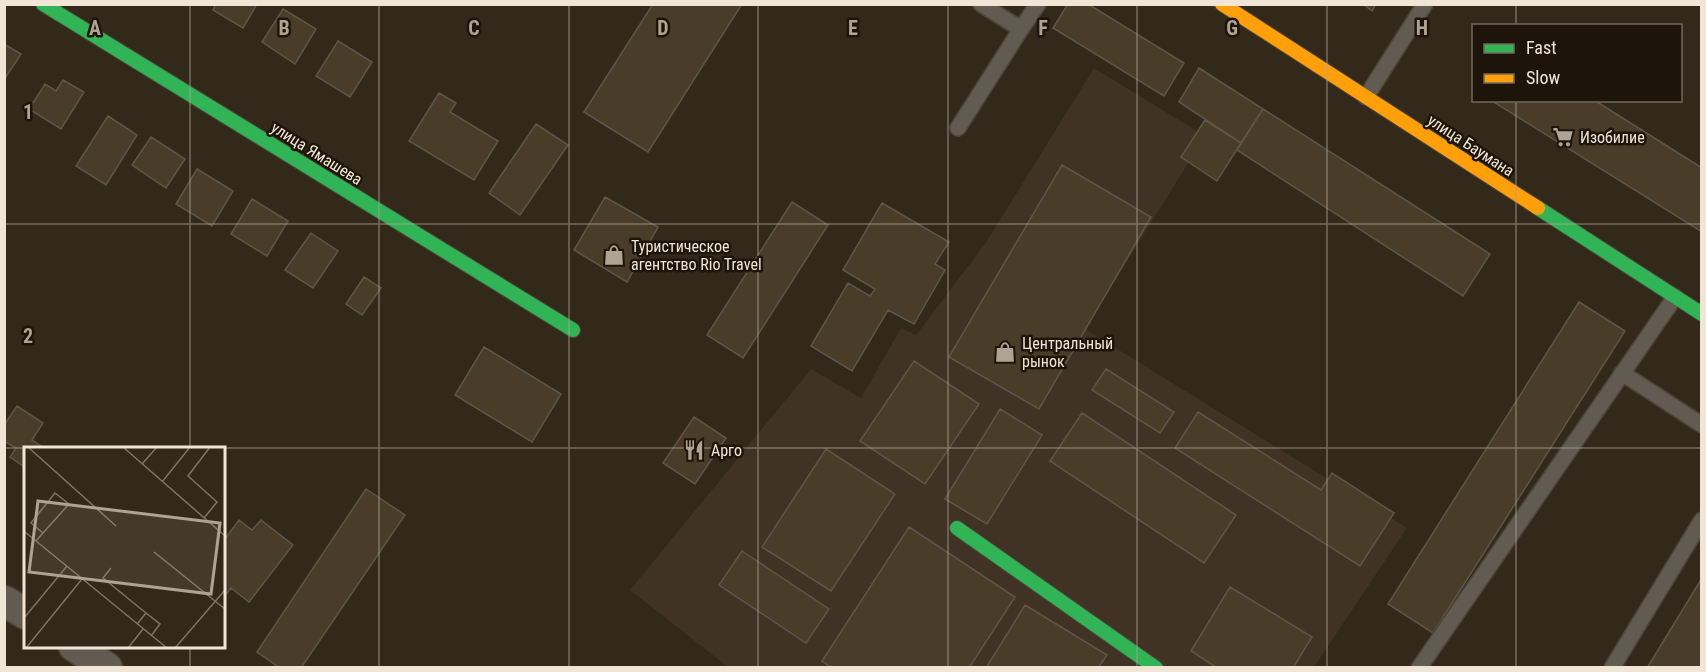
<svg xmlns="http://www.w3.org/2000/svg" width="1706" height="672" viewBox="0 0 1706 672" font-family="'Roboto Condensed',sans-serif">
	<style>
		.commercial { fill: #403225 }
		.building { fill: #493d29; stroke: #5e564a; stroke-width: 1.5 }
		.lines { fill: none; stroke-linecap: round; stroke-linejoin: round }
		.lane-casing { stroke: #4d4439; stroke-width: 18 }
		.street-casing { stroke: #4d4439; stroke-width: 33 }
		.fast-casing { stroke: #4d4439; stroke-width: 16 }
		.slow-casing { stroke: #4d4439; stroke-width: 16 }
		.lane { stroke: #625b51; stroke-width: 15 }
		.street { stroke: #625b51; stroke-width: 30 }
		.fast { stroke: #30b455; stroke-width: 14 }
		.slow { stroke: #ff9f0a; stroke-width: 14 }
		.grid { fill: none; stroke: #aea394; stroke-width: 1.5; stroke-opacity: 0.55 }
		.labels { text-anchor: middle; stroke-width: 5; stroke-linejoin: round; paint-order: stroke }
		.poi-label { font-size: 16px; fill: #f1e5d6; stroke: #1d150a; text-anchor: start }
		.street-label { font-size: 16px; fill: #f1e5d6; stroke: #1d150a }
		.inset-road { fill: none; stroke: #7e7465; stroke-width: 1.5 }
		.view { fill: #aea394; fill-opacity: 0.15; stroke: #aea394; stroke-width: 3 }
		.inset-edge { fill: none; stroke: #f1e5d6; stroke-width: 3 }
		.grid-label { font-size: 20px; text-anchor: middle; font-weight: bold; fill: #aea394; stroke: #1d150a; stroke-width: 5; stroke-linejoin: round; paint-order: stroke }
	</style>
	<rect width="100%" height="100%" fill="#32291a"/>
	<path class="commercial" d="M 1094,68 L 1205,136 L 1085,329 L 1407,528 L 1314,667 L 728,667 L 630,590 L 811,369 L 861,398 L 901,328 L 916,335 L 985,244 Z"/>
	<path class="building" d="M 216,4 L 257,4 L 243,28 L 213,10 Z
		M 653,4 L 742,4 L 648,152 L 584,112 Z
		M 1068,4 L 1088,4 L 1184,63 L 1164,96 L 1053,28 Z
		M 1363,4 L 1376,4 L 1372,11 Z
		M 283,9 L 316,29 L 295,64 L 262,42 Z
		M 338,41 L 372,62 L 350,97 L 316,76 Z
		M 4,44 L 21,54 L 4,80 Z
		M 1199,68 L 1263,109 L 1241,143 L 1179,102 Z
		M 63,80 L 84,92 L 61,129 L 29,109 L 45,84 L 56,91 Z
		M 439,93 L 456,103 L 450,112 L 498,141 L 474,180 L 409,141 Z
		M 1594,100 L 1702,168 L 1702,232 L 1492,101 Z
		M 1263,109 L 1490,254 L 1463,296 L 1237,150 Z
		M 108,116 L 137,135 L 106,185 L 76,166 Z
		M 1205,120 L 1241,143 L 1217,181 L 1181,157 Z
		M 536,124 L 568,145 L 520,215 L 489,193 Z
		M 151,137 L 185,159 L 166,188 L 132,165 Z
		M 1062,165 L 1151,217 L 1039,409 L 949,357 Z
		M 197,169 L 233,191 L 212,226 L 176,204 Z
		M 605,197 L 658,227 L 627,282 L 574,250 Z
		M 252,199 L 288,221 L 267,256 L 231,234 Z
		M 792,202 L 828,225 L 743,358 L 707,335 Z
		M 882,203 L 949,242 L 935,264 L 945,270 L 914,324 L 888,310 L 852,371 L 811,346 L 848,283 L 870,296 L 875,289 L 843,270 Z
		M 311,233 L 338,251 L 313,288 L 285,270 Z
		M 364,277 L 381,288 L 362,315 L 346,304 Z
		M 1579,302 L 1625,331 L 1433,633 L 1388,604 Z
		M 484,347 L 561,394 L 532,442 L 455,395 Z
		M 914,361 L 979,404 L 925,484 L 860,441 Z
		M 1106,369 L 1174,412 L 1160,433 L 1092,390 Z
		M 17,406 L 43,423 L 32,440 L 41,446 L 40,448 L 26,448 L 26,468 L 10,457 L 16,448 L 4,441 L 4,425 Z
		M 1000,409 L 1042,435 L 987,524 L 945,499 Z
		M 1198,412 L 1321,490 L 1332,473 L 1394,513 L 1360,566 L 1175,448 Z
		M 1082,413 L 1236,515 L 1204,563 L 1050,461 Z
		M 694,417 L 726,438 L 695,484 L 663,463 Z
		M 826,449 L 895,494 L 831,591 L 762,547 Z
		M 366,489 L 405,515 L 301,668 L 280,668 L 257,652 Z
		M 239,520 L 252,530 L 261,520 L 293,545 L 249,602 L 231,588 L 224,597 L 224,540 Z
		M 909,527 L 1015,597 L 969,668 L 832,668 L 822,661 Z
		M 742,551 L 829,609 L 806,643 L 719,585 Z
		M 1702,578 L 1702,668 L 1647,668 Z
		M 1230,587 L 1312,637 L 1293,668 L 1217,668 L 1191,651 Z
		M 1025,605 L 1107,655 L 1098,668 L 986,668 Z"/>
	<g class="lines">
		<g class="lane-casing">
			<path id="lane" d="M 1021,29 L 1038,4
				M 1366,97 L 1425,4
				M 958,128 L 1021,29 L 981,4
				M 1622,373 L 1702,425
				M 1419,668 L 1675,297
				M 1612,668 L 1702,520"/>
		</g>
		<g class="street-casing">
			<path id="street" d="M 4,601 L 26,614
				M 74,646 L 107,668"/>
		</g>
		<g class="fast-casing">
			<path id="fast" d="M 43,4 L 573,330
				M 1538,208 L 1702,314
				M 957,528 L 1156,668"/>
		</g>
		<g class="slow-casing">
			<path id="slow" d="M 1222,4 L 1538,208"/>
		</g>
		<use href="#lane" class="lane"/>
		<use href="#street" class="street"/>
		<use href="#fast" class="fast"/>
		<use href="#slow" class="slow"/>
	</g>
	<path class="grid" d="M 190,4 L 190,448M 379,4 L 379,668M 569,4 L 569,668M 758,4 L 758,668M 948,4 L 948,668M 1137,4 L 1137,668M 1327,4 L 1327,668M 1516,4 L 1516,26M 1516,100 L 1516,668M 4,224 L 1702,224M 4,448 L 1702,448M 190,646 L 190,668"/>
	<defs>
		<g id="supermarket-bare" transform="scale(1.62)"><path d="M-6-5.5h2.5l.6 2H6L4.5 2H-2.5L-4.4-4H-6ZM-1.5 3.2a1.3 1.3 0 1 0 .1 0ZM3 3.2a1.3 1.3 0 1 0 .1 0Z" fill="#aea394" stroke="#1d150a" stroke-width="2.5" paint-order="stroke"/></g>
		<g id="shop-bare" transform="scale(1.62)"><path d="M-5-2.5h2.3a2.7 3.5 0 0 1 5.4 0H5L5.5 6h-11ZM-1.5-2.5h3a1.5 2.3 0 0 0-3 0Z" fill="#aea394" stroke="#1d150a" stroke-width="2.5" paint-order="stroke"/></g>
		<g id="restaurant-bare" transform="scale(1.62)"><path d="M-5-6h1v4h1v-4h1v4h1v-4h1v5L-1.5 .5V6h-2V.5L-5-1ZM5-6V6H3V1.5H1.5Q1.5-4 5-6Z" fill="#aea394" stroke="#1d150a" stroke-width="2.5" paint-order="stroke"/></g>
	</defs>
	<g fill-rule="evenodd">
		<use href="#supermarket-bare" x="1563" y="137"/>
		<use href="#shop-bare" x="614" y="255"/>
		<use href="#shop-bare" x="1005" y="352"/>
		<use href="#restaurant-bare" x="694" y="450"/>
	</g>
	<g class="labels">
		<g class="poi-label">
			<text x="1580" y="143">Изобилие</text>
			<text x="631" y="252">Туристическое<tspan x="631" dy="18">агентство Rio Travel</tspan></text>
			<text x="1022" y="349">Центральный<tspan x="1022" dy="18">рынок</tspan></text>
			<text x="711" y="456">Арго</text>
		</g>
		<g class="street-label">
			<text transform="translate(1471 145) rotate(33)" y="6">улица Баумана</text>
			<text transform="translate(317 153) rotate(32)" y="6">улица Ямашева</text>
		</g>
	</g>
	<g transform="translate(24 447)">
		<rect width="201" height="201" fill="#32291a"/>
		<path class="inset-road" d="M 4,0 L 92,79M 99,0 L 201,89M 118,17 L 133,0M 138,35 L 166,0M 180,71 L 193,55 L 164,29 L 186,0M 1,85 L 143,201M 12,94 L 19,86 L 45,57 L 31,46 L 7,76 L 19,86M 130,105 L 201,162M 87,121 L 79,131 L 122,166 L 113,177M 122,166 L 136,177 L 127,189M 0,171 L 43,119M 2,201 L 58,132M 104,201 L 119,182M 151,201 L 201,143"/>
		<path class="view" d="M 14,54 L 196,76 L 187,147 L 5,125 Z"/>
		<rect width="201" height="201" class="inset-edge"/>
	</g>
	<g class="grid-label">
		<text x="95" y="35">A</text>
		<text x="284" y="35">B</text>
		<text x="474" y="35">C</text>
		<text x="663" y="35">D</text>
		<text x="853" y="35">E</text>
		<text x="1043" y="35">F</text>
		<text x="1232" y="35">G</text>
		<text x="1422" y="35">H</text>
		<text x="28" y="119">1</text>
		<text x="28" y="343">2</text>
	</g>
	<rect width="1706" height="672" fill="none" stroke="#f1e5d6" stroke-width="12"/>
	<rect x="1472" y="24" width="210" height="78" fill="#1d150a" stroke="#72685c" stroke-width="1.5"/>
	<rect x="1484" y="44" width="30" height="9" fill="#30b455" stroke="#72685c" stroke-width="1.5"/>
	<text x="1526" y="54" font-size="18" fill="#f1e5d6">Fast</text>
	<rect x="1484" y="74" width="30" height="9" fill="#ff9f0a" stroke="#72685c" stroke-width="1.5"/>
	<text x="1526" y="84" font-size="18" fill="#f1e5d6">Slow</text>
</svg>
